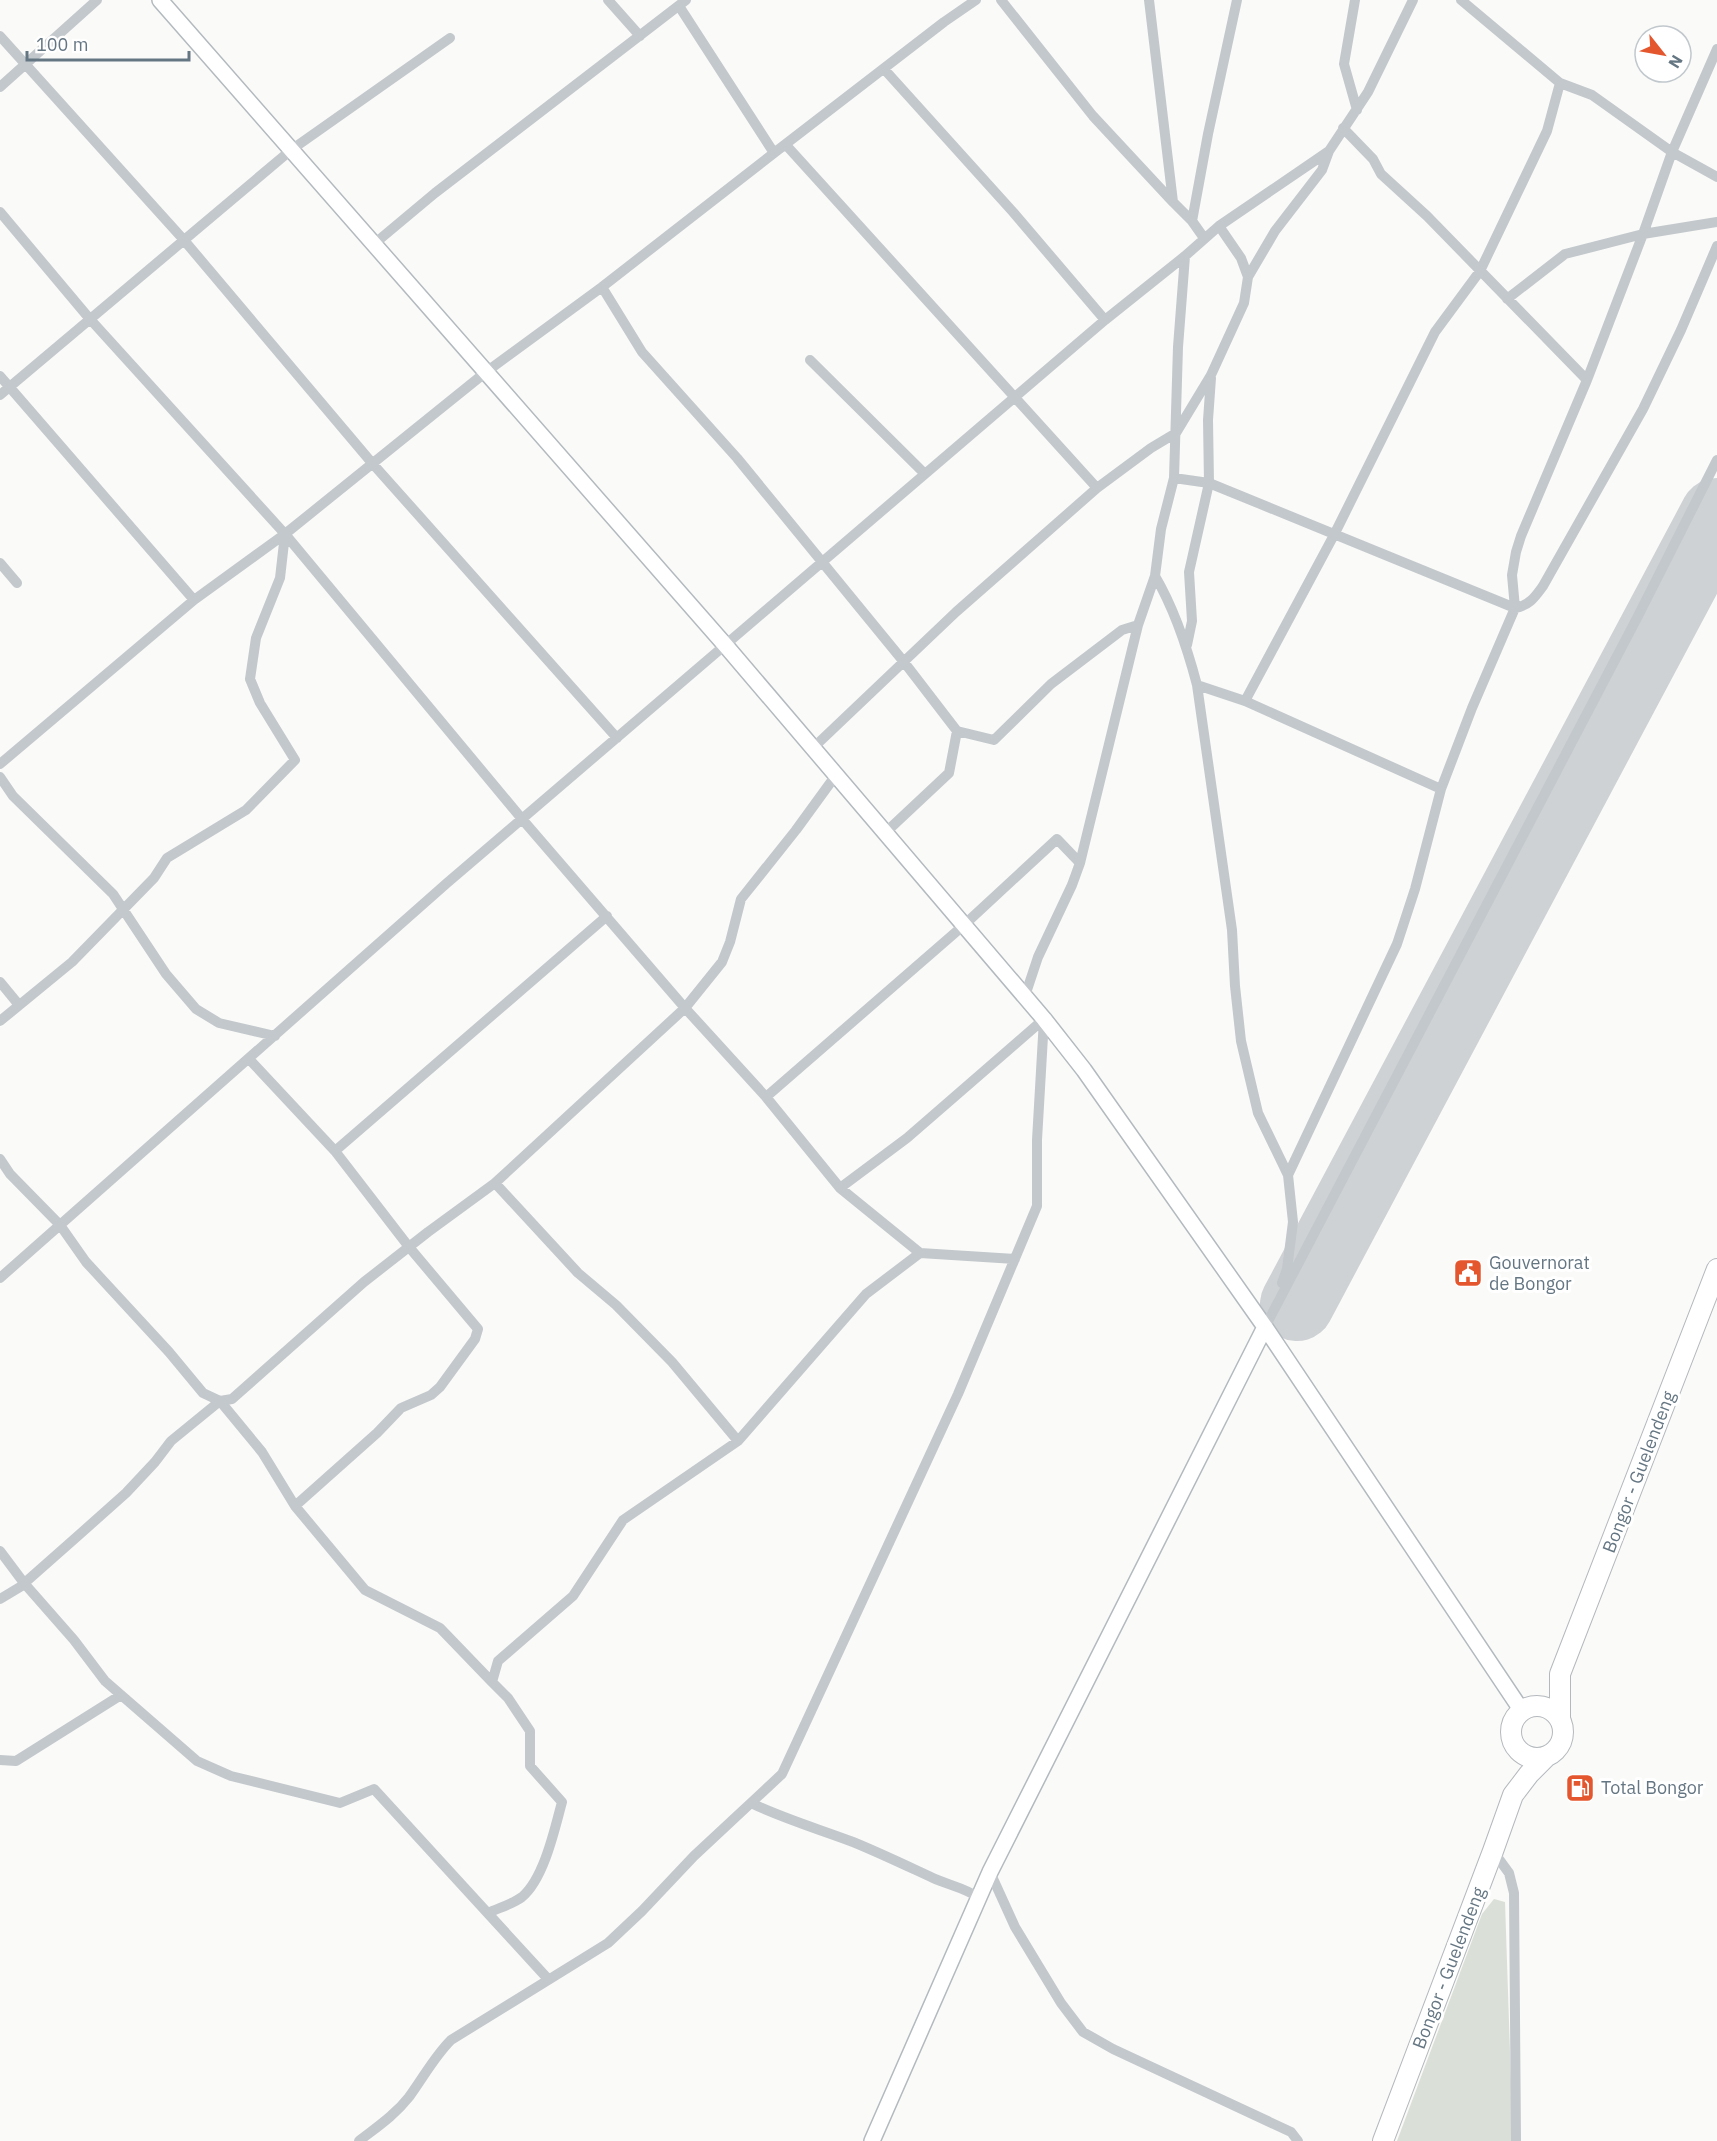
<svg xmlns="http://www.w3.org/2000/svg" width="1717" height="2141" viewBox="0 0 1717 2141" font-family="'IBM Plex Sans',sans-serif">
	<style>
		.green { fill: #dadfd7 }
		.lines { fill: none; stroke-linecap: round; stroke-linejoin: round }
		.runway { stroke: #ced2d4; stroke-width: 74 }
		.secondary-casing { stroke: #b3babf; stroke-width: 18 }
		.highway-casing { stroke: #b4b9bd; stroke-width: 22 }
		.street { stroke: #c3c8cc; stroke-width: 10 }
		.secondary { stroke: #fff; stroke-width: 15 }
		.highway { stroke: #fff; stroke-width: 20 }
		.labels { text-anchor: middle; stroke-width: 6; stroke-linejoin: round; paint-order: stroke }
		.poi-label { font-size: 18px; fill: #657683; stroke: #fff; text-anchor: start }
		.street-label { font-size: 18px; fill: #657683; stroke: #fff }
	</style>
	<rect width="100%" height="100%" fill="#fafaf8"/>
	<path class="green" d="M 1494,1899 L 1505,1902 L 1513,2141 L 1397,2141 L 1482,1914 Z"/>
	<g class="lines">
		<path class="runway" d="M 1297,1304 L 1717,515"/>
		<g class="secondary-casing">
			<path id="secondary" d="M 160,0 L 726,646 L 1044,1019 L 1084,1070 L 1265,1327 L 1522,1711
				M 872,2141 L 990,1872 L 1265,1327"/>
		</g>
		<g class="highway-casing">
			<path id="highway" d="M1511 1732a26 26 0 1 1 52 0a26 26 0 1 1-52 0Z
				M 1560,1720 L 1560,1674 L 1717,1269
				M 1383,2141 L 1493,1851 L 1513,1795 L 1529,1774 L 1547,1756"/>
		</g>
		<path class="street" d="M 608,0 L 640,36
			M 1001,0 L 1093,116 L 1173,202
			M 1149,0 L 1173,202 L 1192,221 L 1204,238
			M 1355,0 L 1344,64 L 1357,110
			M 1461,0 L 1560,83 L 1592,95 L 1672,152 L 1717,177
			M 679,6 L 774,153
			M 0,36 L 183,239 L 372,463 L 617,738
			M 884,69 L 1013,212 L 1105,320
			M 0,87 L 97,0
			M 1343,128 L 1373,159 L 1381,174 L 1427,216 L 1587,380
			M 786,145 L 1097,488
			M 0,212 L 89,318 L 285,534 L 522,819 L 685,1008 L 766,1097 L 840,1188 L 920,1253 L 1015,1259
			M 1192,221 L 1208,134 L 1237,0
			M 374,244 L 435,193 L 686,0
			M 1248,277 L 1275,231 L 1322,170 L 1329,151
			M 602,287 L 642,352 L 737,458 L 904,662 L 957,731
			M 1507,299 L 1565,254 L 1643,234 L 1717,222
			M 810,360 L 924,473
			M 0,376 L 194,600
			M 0,395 L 291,150 L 450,38
			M 1174,478 L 1209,483 L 1515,608 C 1530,605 1535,597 1543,586 L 1643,409 L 1681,330 L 1717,246
			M 0,563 L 17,583
			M 1155,576 C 1175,610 1187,647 1197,685 L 1232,930 L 1235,986 L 1241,1041 L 1258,1113 L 1288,1175 L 1293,1222 L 1287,1269 L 1282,1283
			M 1187,645 L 1192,621 L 1189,572 L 1209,483 L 1208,420 L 1211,378
			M 1197,685 L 1245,701 L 1441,789
			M 1245,701 L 1334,535 L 1435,332 L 1480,271 L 1547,131 L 1560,83
			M 813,748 L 956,612 L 1097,488 L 1151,448 L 1176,433 L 1211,375 L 1244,303 L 1248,277 L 1241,258 L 1219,226
			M 0,764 L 194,600 L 285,534 L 486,372 L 602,287 L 774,153 L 944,22 L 976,0
			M 0,777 L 13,796 L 113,894 L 166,974 L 196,1009 L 219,1023 L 275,1036
			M 885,833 L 949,773 L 957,731 L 994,740 L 1051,684 L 1122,630 L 1138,625
			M 0,982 L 19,1005
			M 1025,996 L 1038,957 L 1072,885 L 1080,863 L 1138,625 L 1155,576 L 1161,529 L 1174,478 L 1178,347 L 1185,256
			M 0,1021 L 72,962 L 154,878 L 167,858 L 246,810 L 295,760 L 260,703 L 250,679 L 256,638 L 280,578 L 285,534
			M 249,1059 L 335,1151 L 409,1247 L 478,1329 L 475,1339 L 440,1387 L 431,1395 L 401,1408 L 377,1433 L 295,1506
			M 766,1097 L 964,925 L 1057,839 L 1080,863
			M 335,1151 L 607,916
			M 0,1159 L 10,1174 L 60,1225 L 86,1262 L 169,1352 L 203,1393 L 220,1401 L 232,1399 L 364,1282 L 428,1232 L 495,1183 L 685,1008 L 722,962 L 730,942 L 741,899 L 796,830 L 836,775
			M 1288,1175 L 1397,944 L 1415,889 L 1441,789 L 1472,708 L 1515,608 L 1512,575 L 1516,552 L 1521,536 L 1587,380 L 1643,234 L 1672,152 L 1717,49
			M 495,1183 L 578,1273 L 616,1305 L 672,1362 L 738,1441
			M 840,1188 L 907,1138 L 1044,1019
			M 0,1278 L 447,883 L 1015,397 L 1105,320 L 1185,256 L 1219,226 L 1329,151 L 1368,92 L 1413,0
			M 1265,1327 L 1637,618 L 1717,460
			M 0,1551 L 24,1583 L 74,1640 L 105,1681 L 197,1761 L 231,1776 L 340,1803 L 374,1789 L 548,1979
			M 0,1599 L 20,1587 L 80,1534 L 126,1493 L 155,1462 L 171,1441 L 220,1401 L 262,1452 L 295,1506 L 365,1590 L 440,1628 L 492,1682
			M 0,1760 L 16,1761 L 121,1695
			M 751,1803 C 784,1819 819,1829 853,1842 C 880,1853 907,1866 933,1878 C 948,1885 966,1888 979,1898
			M 1493,1851 L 1509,1873 L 1514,1893 L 1516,2141
			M 990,1872 L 1015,1927 L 1061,2003 L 1083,2032 L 1113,2049 L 1291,2132 L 1298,2141
			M 488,1913 C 498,1908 513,1904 522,1897 C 544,1879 555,1828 562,1802 L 530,1766 L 530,1731 L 508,1698 L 492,1682 L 498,1661 L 573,1596 L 623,1520 L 738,1441 L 866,1294 L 920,1253
			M 359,2141 C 377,2127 395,2115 409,2097 C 423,2078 434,2057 451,2040 L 608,1943 L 642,1911 L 694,1856 L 782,1774 L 958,1394 L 1037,1206 L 1037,1140 L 1044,1019"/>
		<use href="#secondary" class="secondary"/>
		<use href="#highway" class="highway"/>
	</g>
	<defs>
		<g id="civic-square" transform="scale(1.5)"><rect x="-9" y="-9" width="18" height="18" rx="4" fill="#e4572e" stroke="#fff"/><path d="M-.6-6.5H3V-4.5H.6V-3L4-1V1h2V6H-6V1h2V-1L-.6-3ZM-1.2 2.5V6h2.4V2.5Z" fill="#fff"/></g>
		<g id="fuel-square" transform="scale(1.5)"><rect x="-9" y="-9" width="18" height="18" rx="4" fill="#e4572e" stroke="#fff"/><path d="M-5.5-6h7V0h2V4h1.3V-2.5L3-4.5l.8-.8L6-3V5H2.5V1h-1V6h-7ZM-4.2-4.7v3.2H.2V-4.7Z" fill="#fff"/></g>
	</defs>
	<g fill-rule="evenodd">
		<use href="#civic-square" x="1468" y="1273"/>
		<use href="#fuel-square" x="1580" y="1788"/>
	</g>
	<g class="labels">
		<g class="poi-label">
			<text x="1489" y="1269">Gouvernorat<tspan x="1489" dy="21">de Bongor</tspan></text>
			<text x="1601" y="1794">Total Bongor</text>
		</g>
		<g class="street-label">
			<text transform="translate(1639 1472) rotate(-69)" y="6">Bongor - Guelendeng</text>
			<text transform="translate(1449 1968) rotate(-69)" y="6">Bongor - Guelendeng</text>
		</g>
	</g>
	<g transform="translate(1663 54) rotate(121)"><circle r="28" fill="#ffffff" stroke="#c1c8cd" stroke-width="1.5"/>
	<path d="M0-4.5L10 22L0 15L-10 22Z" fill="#e4572e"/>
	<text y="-9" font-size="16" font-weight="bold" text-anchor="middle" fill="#657683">N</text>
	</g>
	<path d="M27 51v9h162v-9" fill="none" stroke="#657683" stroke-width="3"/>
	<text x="36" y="51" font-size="18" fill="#657683" stroke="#ffffff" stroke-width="4.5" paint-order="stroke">100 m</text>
</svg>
